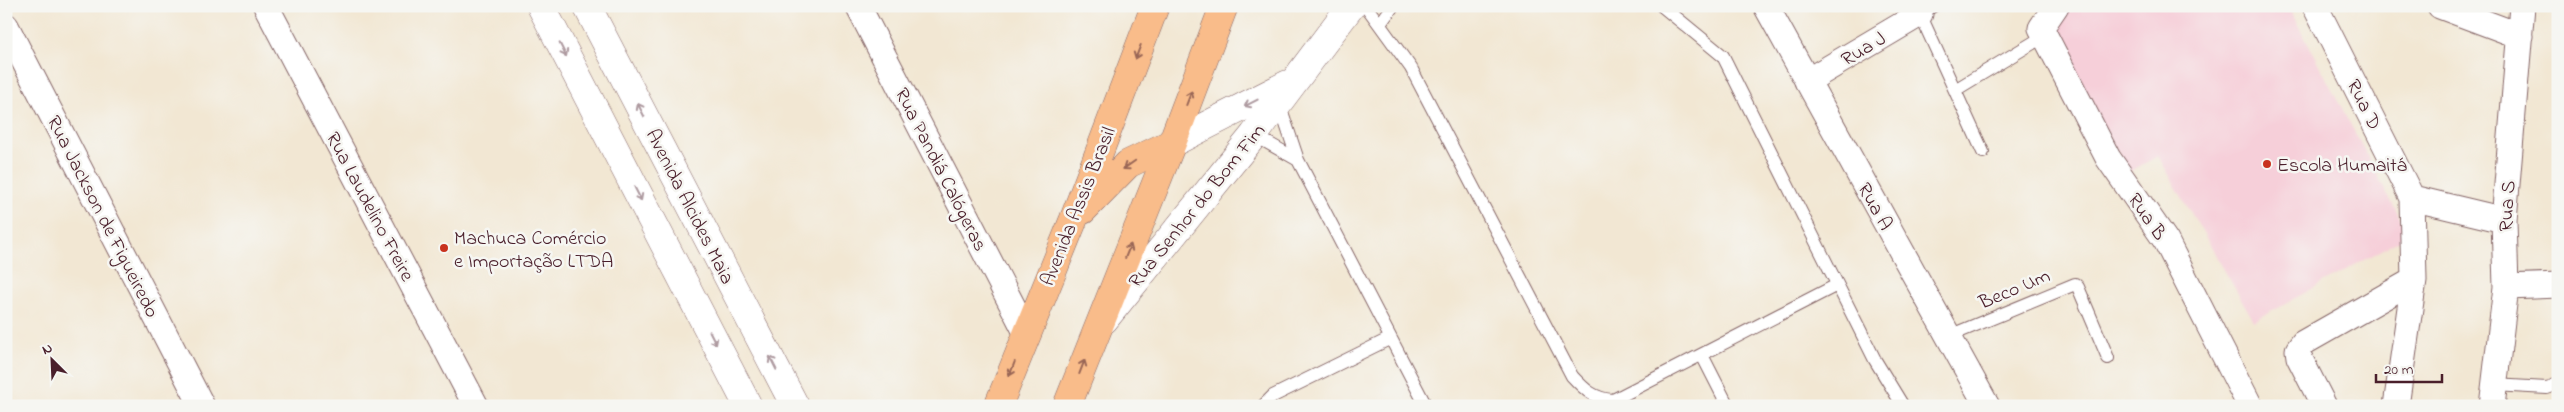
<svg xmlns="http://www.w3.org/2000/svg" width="2564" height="412" viewBox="0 0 2564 412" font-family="'Indie Flower',sans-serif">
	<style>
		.built { fill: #f6cfd9 }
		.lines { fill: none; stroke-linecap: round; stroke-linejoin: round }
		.service-casing { stroke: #856566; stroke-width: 14 }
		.minor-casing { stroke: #856566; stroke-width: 27 }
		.tertiary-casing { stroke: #856566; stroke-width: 29 }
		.primary-casing { stroke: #856566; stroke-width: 29 }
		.service { stroke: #fff; stroke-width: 12 }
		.minor { stroke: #fff; stroke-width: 25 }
		.tertiary { stroke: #fff; stroke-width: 28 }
		.primary { stroke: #f9bc8a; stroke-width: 28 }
		.oneway { stroke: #ae9aa0 }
		.oneway2 { stroke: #996656 }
		.poi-dot { fill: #c8321e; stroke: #f6f6f2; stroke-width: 2 }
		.labels { text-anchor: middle; stroke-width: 5; stroke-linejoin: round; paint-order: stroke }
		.street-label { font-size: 20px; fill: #4a1f2b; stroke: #f6f6f2 }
		.poi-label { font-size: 20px; fill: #4a1f2b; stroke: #f6f6f2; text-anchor: start }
	</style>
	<rect width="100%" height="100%" fill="#f6f6f2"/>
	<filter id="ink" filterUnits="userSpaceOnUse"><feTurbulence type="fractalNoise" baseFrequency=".02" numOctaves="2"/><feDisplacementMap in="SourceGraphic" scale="10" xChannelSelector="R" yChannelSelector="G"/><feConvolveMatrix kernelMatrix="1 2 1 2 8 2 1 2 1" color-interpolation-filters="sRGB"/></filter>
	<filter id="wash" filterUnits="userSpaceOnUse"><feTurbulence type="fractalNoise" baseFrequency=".0096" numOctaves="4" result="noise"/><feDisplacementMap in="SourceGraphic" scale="20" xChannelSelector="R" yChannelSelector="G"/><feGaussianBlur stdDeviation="1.12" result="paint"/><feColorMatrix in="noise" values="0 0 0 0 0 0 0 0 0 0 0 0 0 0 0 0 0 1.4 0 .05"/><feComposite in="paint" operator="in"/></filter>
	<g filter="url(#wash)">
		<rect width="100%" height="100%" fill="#f2e7d3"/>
		<path class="built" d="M 2060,6 L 2288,6 L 2409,235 L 2254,321 L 2158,156 L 2129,172 L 2055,44 L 2053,20 Z"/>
	</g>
	<g filter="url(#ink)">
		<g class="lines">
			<g class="service-casing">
				<path id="service" d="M 1366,6 L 1411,68 L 1572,376 C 1585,390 1594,399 1613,400 L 1837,285
					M 1662,6 L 1723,56 L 1875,360 L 1903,406
					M 1933,6 L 1920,14 L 1983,152
					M 1380,24 L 1393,6
					M 1955,90 L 2046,35
					M 1279,103 L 1298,160 L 1426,406
					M 1254,135 L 1298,160
					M 1949,336 L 2075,284 L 2078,287 L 2108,358
					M 1702,355 L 1728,406
					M 2494,385 L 2547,388 L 2558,384
					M 1263,406 L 1273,396 L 1389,339"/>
			</g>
			<g class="minor-casing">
				<path id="minor" d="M 266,6 L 476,406
					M 858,6 L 1026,332
					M 1766,6 L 1987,406
					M 2056,6 L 2041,28 L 2108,158 L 2166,241 L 2250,406
					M 2315,6 L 2412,198 L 2414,280 L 2396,406
					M 2440,6 L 2520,36
					M 6,26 L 202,406
					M 1807,81 L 1920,14 L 1915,6
					M 2412,198 L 2504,220
					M 2506,287 L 2558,285
					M 2324,406 L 2299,357 L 2298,350 L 2303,343 L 2414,280
					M 2492,406 L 2506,287 L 2504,220 L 2522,6"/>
			</g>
			<g class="tertiary-casing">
				<path id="tertiary" d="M 541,6 L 748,406
					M 587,6 L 795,406
					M 1172,143 L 1288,84
					M 1104,320 L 1254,135 L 1351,6"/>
			</g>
			<g class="primary-casing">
				<path id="primary" d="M 1083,210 L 1128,164 L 1172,143
					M 998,406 L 1073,221 L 1155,6
					M 1067,406 L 1172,143 L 1224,6"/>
			</g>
			<use href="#service" class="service"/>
			<use href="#minor" class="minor"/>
			<use href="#tertiary" class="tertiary"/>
			<use href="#primary" class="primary"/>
		</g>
		<defs><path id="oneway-shaft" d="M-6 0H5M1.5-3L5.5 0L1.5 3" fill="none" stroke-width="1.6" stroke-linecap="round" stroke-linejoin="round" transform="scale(1.25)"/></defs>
		<g class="oneway">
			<use href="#oneway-shaft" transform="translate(563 50) rotate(63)"/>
			<use href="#oneway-shaft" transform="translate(1251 103) rotate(153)"/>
			<use href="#oneway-shaft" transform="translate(641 110) rotate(-117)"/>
			<use href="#oneway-shaft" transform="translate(638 194) rotate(63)"/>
			<use href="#oneway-shaft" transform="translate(713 338) rotate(63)"/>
			<use href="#oneway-shaft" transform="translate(773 363) rotate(-117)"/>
		</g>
		<g class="oneway2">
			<use href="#oneway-shaft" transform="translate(1138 52) rotate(111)"/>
			<use href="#oneway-shaft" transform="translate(1189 98) rotate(-69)"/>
			<use href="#oneway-shaft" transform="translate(1129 165) rotate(145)"/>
			<use href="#oneway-shaft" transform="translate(1128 251) rotate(-68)"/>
			<use href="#oneway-shaft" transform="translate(1082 367) rotate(-69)"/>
			<use href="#oneway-shaft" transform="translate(1012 369) rotate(111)"/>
		</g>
	</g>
	<g class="poi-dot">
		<circle cx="2267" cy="164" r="5"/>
		<circle cx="444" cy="248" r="5"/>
	</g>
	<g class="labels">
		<g class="street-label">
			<text transform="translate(1863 48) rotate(-31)" y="7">Rua J</text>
			<text transform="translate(2365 104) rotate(63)" y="7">Rua D</text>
			<text transform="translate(942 169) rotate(63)" y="7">Rua Pandiá Calógeras</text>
			<text transform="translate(1196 205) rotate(-51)" y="7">Rua Senhor do Bom Fim</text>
			<text transform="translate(371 206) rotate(62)" y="7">Rua Laudelino Freire</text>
			<text transform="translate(691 206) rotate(63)" y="7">Avenida Alcides Maia</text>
			<text transform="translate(1077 206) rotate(-68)" y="7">Avenida Assis Brasil</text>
			<text transform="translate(1876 206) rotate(61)" y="7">Rua A</text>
			<text transform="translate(2506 206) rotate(-87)" y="7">Rua S</text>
			<text transform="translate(104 216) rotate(63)" y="7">Rua Jackson de Figueiredo</text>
			<text transform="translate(2148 216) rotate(55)" y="7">Rua B</text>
			<text transform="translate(2014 288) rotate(-23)" y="7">Beco Um</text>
		</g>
		<g class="poi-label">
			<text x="2277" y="171">Escola Humaitá</text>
			<text x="454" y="244">Machuca Comércio<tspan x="454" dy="23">e Importação LTDA</tspan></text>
		</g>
	</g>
	<rect width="2564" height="412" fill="none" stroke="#f6f6f2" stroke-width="25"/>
	<g transform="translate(52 360) rotate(336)" stroke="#f6f6f2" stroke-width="4" paint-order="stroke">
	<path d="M0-4L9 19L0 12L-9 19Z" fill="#4a1f2b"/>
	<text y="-8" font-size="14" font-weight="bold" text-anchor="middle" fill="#4a1f2b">N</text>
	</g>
	<path d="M2376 374v8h66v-8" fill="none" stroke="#4a1f2b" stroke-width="2.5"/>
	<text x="2384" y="374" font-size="15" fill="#4a1f2b" stroke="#f6f6f2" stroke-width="4" paint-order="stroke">20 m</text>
</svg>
